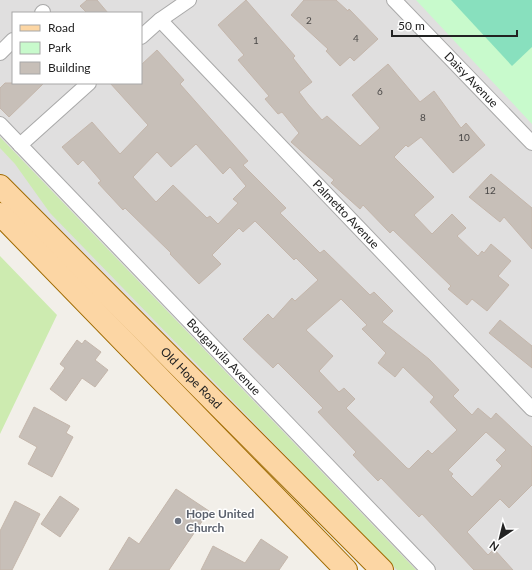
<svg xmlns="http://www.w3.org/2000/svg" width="532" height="570" viewBox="0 0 532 570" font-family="Lato,sans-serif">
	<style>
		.residential { fill: #e0dfdf; fill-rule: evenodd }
		.grass { fill: #cdebb0 }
		.park { fill: #c8facc }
		.pitch { fill: #88e0be }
		.building { fill: #c7bfb8; stroke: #c4b6ab; fill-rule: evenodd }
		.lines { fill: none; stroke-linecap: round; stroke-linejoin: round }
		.street-casing { stroke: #a9a9a9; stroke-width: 16 }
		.primary-casing { stroke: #a06b00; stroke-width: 24 }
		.street { stroke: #fff; stroke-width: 14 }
		.primary { stroke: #fcd6a4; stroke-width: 22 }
		.worship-dot { fill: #6b7280; stroke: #fff; stroke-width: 1.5 }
		.labels { text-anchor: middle; stroke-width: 3; stroke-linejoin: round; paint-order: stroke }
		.number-label { font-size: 10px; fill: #4b4948 }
		.street-label { font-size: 12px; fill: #222; stroke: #fff }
		.worship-label { font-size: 12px; font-weight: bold; fill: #5b616d; stroke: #fff; text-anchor: start }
	</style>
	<rect width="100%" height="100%" fill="#f2efe9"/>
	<path class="residential" d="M 0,0 L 532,0 L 532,570 L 383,570 L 0,184 ZM 13,13 L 141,13 L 141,83 L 13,83 Z"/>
	<path class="grass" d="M 0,137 L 416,570 L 397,570 L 50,213 L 15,164 L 0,148 Z
		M 0,256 L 57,315 L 0,434 Z"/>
	<path class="park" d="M 416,0 L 532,0 L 532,124 Z"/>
	<path class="pitch" d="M 451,0 L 532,0 L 532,47 L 512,66 Z"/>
	<path class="building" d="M 87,0 L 97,0 L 108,13 L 87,13 L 80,6 Z
		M 246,0 L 295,56 L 293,58 L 312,82 L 299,92 L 308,104 L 322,120 L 327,116 L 360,146 L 380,128 L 352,95 L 388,64 L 420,102 L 434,91 L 461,128 L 466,123 L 485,145 L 453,173 L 421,137 L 408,147 L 406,145 L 394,157 L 434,197 L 414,215 L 432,234 L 452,214 L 466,228 L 457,236 L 478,256 L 482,251 L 484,253 L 491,244 L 511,261 L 498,276 L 509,285 L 487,311 L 472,299 L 467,305 L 448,289 L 451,286 L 393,230 L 390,233 L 363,205 L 360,209 L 331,183 L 334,180 L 291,142 L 299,133 L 282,112 L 278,114 L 265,99 L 269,96 L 238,60 L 244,55 L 218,25 Z
		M 304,0 L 336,0 L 348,11 L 349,9 L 378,39 L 354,61 L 350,57 L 340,66 L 326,51 L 328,49 L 291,15 Z
		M 157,50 L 184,80 L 180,84 L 248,161 L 243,165 L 286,208 L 280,213 L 320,253 L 324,250 L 370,295 L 374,292 L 393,311 L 382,322 L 429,359 L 459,390 L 453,396 L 472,415 L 478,408 L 491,419 L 496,413 L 532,447 L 532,485 L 509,508 L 500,499 L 467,532 L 488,555 L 494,549 L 513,570 L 474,570 L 422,514 L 419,517 L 381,478 L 378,481 L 353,455 L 356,452 L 318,412 L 323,408 L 278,363 L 273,368 L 243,339 L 268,314 L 273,319 L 292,298 L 295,301 L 318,280 L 296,258 L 294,260 L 255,221 L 243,232 L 239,228 L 212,255 L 221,264 L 199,284 L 170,254 L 171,253 L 125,208 L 123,210 L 98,183 L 101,181 L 83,160 L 78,165 L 62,147 L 92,122 L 120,154 L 148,125 L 110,83 L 141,83 L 141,65 ZM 196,144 L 223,174 L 230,167 L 246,186 L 233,199 L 238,203 L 218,224 L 210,216 L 207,218 L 173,185 L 156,202 L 133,177 L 157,152 L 171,167 ZM 341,299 L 367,325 L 362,329 L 386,353 L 378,363 L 395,377 L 403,367 L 434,397 L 430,402 L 457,430 L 432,454 L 428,450 L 409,469 L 407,468 L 346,408 L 355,399 L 344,388 L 339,392 L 319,371 L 333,356 L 306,330 ZM 486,432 L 506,450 L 496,460 L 502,466 L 472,497 L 451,476 L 453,474 L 448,470 Z
		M 5,83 L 44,83 L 9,117 L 0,108 L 0,88 Z
		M 491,174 L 532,208 L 532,249 L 504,217 L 500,222 L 469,197 Z
		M 500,320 L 532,346 L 532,368 L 489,333 Z
		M 77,340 L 82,344 L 85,340 L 101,352 L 95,360 L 108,370 L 95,387 L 82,378 L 66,401 L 50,389 L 65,368 L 60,364 Z
		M 34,407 L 70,426 L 66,433 L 73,437 L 52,477 L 28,464 L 37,447 L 19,437 Z
		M 176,489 L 209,511 L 169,570 L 109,570 L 129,537 L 139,544 Z
		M 60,496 L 79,509 L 60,537 L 41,524 Z
		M 15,501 L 40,514 L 12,570 L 0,570 L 0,531 Z
		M 261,539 L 288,557 L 279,570 L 201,570 L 213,546 L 245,563 Z"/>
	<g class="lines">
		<g class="street-casing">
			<g id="street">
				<path id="s1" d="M 394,0 L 532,143"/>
				<path d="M 42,13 L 43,12"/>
				<path id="s2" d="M 160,20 L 532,409"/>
				<path d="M 141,37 L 160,20 L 189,0"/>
				<path d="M 0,53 L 13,40"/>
				<path id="s3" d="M 0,124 L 428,570"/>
				<path d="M 20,145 L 89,83"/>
			</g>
		</g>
		<g class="primary-casing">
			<g id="primary">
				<path id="s4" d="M 0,186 L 382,570"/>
				<path d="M 0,214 L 346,570"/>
			</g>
		</g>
		<use href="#street" class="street"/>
		<use href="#primary" class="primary"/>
	</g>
	<circle class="worship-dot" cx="178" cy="521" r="4"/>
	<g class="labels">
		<g class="number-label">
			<text x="309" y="24">2</text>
			<text x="356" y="42">4</text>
			<text x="256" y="44">1</text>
			<text x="380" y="95">6</text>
			<text x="423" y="121">8</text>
			<text x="464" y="141">10</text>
			<text x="490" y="194">12</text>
		</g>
		<g class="street-label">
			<text dy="4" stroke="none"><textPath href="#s1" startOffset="111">Daisy Avenue</textPath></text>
			<text dy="4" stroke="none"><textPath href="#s2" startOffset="269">Palmetto Avenue</textPath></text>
			<text dy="4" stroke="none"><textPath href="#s3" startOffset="323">Bouganvila Avenue</textPath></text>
			<text dy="4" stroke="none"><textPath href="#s4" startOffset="271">Old Hope Road</textPath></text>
		</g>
		<g class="worship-label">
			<text x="186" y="518">Hope United<tspan x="186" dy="14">Church</tspan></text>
		</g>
	</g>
	<rect x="12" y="12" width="130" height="72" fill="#ffffff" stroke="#a7a7a7"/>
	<rect x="20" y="25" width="20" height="6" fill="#fcd6a4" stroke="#a7a7a7"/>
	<text x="48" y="32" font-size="12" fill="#222222">Road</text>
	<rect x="20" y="42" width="20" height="12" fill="#c8facc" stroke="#a7a7a7"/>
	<text x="48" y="52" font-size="12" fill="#222222">Park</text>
	<rect x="20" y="62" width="20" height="12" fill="#c7bfb8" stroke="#a7a7a7"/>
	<text x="48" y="72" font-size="12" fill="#222222">Building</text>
	<g transform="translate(500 538) rotate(215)" stroke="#ffffff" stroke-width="3" paint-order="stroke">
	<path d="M0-3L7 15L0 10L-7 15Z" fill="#222222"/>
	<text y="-6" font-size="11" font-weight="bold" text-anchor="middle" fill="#222222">N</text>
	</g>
	<path d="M392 30v6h125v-6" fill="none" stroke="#222222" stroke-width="2"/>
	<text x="398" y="30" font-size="12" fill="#222222" stroke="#ffffff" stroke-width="3" paint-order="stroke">50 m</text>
</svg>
